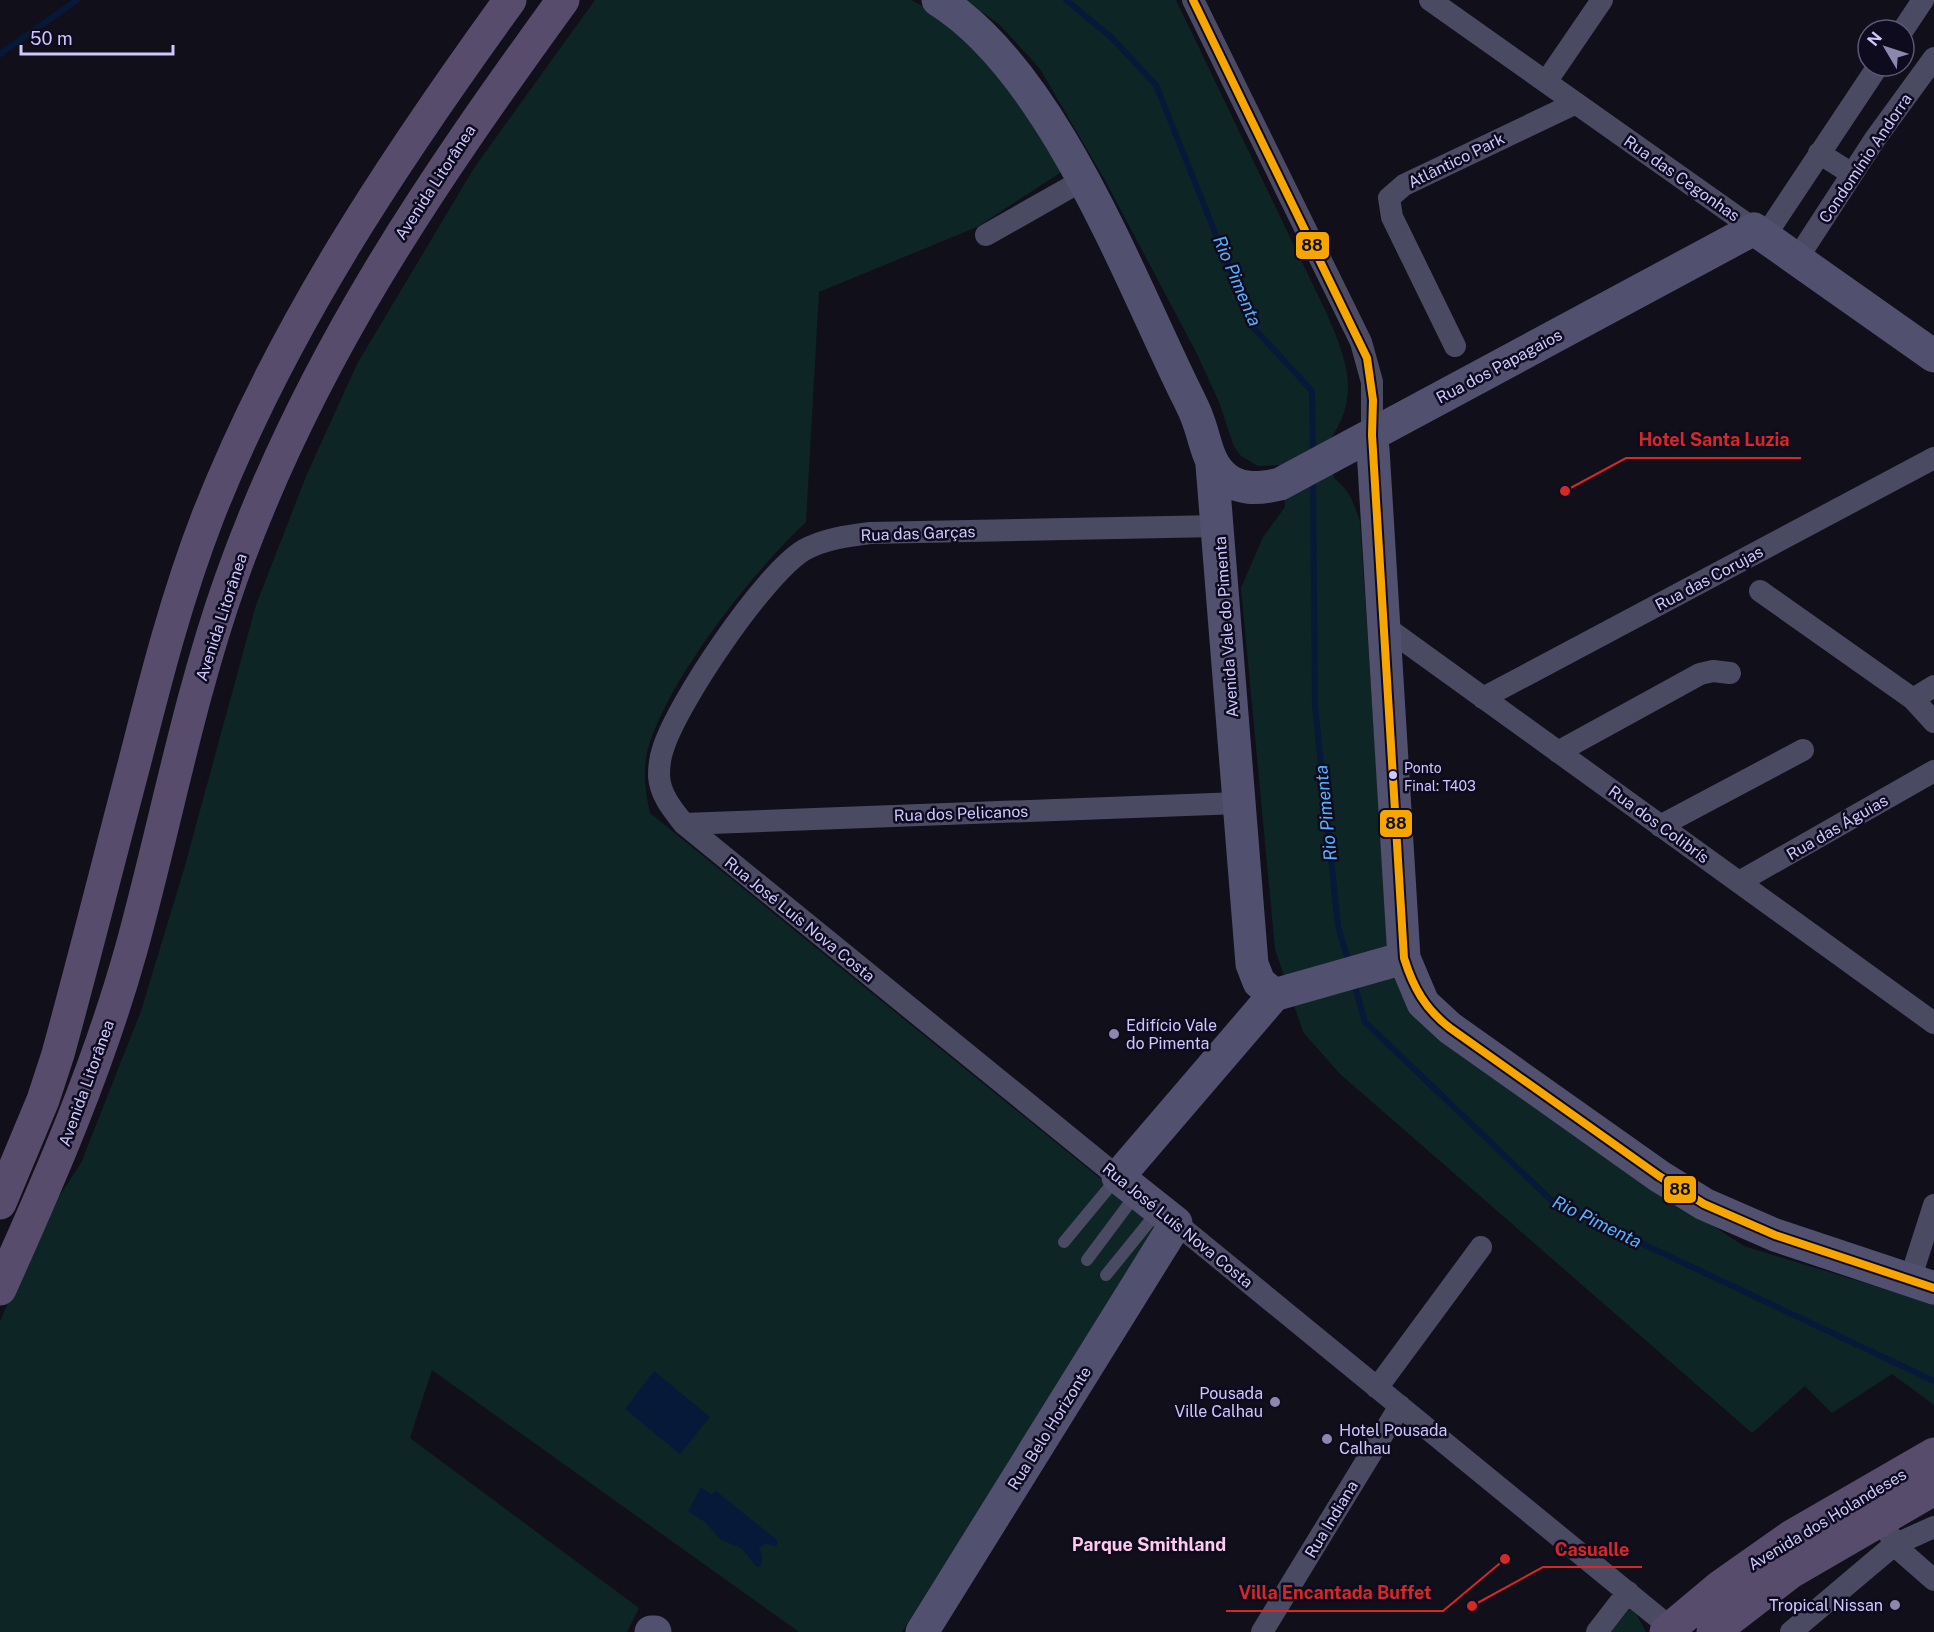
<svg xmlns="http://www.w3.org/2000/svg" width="1934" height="1632" viewBox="0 0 1934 1632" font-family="'Public Sans',sans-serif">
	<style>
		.green { fill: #0e2526 }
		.water { fill: #071939 }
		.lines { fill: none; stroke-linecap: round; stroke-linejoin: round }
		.stream { stroke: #071939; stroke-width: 6 }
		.lane { stroke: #4b4a63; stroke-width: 12 }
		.street { stroke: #4b4a63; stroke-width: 22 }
		.secondary { stroke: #51506e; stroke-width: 33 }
		.primary { stroke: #584c6d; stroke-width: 33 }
		.bus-1-casing { stroke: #0e0b1e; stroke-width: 12 }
		.bus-1 { stroke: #f7a600; stroke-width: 8 }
		.bus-dot { fill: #cec8ff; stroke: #0e0b1e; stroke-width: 2 }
		.poi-dot { fill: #8c87af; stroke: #0e0b1e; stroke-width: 2 }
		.labels { text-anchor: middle; stroke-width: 5; stroke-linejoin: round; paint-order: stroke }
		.bus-label { font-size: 14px; fill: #cec8ff; stroke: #0e0b1e; text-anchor: start }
		.street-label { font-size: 16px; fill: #cec8ff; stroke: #0e0b1e }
		.poi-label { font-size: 16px; fill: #cec8ff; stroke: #0e0b1e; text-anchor: start }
		.water-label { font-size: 18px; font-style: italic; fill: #56b2ff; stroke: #0e0b1e }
		.neighbourhood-label { font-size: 18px; font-weight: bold; fill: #ffcaec; stroke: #0e0b1e }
		.leader { fill: none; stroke: #d62828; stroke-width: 2 }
		.callout-dot { fill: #d62828; stroke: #0e0b1e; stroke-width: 2 }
		.callout-label { font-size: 18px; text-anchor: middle; font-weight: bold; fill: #d62828; stroke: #0e0b1e; stroke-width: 5; stroke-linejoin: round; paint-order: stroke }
		.line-badge { stroke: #0e0b1e; stroke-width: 2 }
		.pale-badge-label { font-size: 16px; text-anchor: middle; font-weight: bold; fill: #111 }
	</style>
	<rect width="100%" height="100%" fill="#110f1a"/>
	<path class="green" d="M 595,0 L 911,0 L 928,9 L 972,42 L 1066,169 L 977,227 L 819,292 L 806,522 C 752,573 672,674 649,745 C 642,768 645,791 650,813 L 1160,1227 L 902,1632 L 799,1632 L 432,1370 L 410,1438 L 639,1608 L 627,1632 L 0,1632 L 0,1322 L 39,1227 L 81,1163 L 141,1011 L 184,869 L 256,605 L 307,474 L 357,364 L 474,168 Z
		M 965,0 L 1176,0 L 1326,312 C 1346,358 1362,396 1329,441 L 1334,478 C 1350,490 1354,504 1360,522 L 1388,941 L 1398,980 L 1600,1152 L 1744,1246 L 1934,1304 L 1934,1405 L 1892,1374 L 1832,1413 L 1805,1386 L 1752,1433 L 1340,1074 L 1303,1032 L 1275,949 L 1241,588 L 1263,537 L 1285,507 L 1282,465 L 1258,466 L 1241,456 L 1234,447 L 1219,402 L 1196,352 L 1106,182 L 1040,69 L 1000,25 Z
		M 1632,1606 L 1646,1632 L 1611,1632 Z"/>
	<path class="water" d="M 654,1371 L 710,1417 L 680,1454 L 625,1409 Z
		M 701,1487 L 711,1495 L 716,1491 L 777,1540 L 777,1546 L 766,1544 L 759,1548 L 762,1556 L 761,1566 L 757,1567 L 742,1549 L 720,1539 L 705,1522 L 688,1511 Z"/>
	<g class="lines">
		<path class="stream" d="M 1066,0 L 1112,38 L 1156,85 L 1253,327 L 1312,391 L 1313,454
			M 0,54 L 77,0
			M 1313,479 L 1315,707 L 1338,926 L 1349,964
			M 1354,983 L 1365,1022 L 1552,1201 L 1934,1381"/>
		<path class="lane" d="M 1064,1242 L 1117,1178
			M 1087,1260 L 1137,1193
			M 1106,1275 L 1158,1211"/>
		<path class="street" d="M 1193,0 L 1361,342 L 1372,382 L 1372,444
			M 1430,0 L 1754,229
			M 1903,30 L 1923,0
			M 1546,82 L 1602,0
			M 1819,153 L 1852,174
			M 986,235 L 1083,180
			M 1765,236 L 1878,66
			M 1797,259 L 1875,139 L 1934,58
			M 1455,346 L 1392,217 L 1389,198 L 1404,185 L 1576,103
			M 1760,591 L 1913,699 L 1934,686
			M 1384,626 L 1934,1023
			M 1483,698 L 1934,458
			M 1913,699 L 1934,722
			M 1558,752 L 1700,674 L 1713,671 L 1730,673
			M 684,824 L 1239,803
			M 1660,826 L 1803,750
			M 1739,882 L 1934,771
			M 1118,1177 L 684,824 C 673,810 660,795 659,776 C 659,768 660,757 663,749 C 677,703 764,574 804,550 C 824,539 847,536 870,533 L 1218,526
			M 1176,1223 L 1671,1628
			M 1910,1280 L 1934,1205
			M 1377,1388 L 1481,1247
			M 1890,1535 L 1894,1545 L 1934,1580
			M 1262,1632 L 1400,1406
			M 1597,1632 L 1628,1592
			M 1791,1632 L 1894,1545 L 1934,1527"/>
		<path class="secondary" d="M 938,0 C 1049,69 1125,267 1181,383 C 1187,396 1194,408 1198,420 C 1205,438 1207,460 1221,474 C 1237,491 1259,489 1280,484 L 1754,229 L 1934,356
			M 1373,449 L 1404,958 L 1423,1003 L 1450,1028 L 1659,1176 L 1704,1204 L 1775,1235 L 1934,1288
			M 1212,465 L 1252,964 L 1259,982 L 1274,995
			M 1274,995 L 1404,958
			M 651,1632 L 655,1632
			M 922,1632 L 1176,1223 L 1118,1177 L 1274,995"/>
		<path class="primary" d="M 0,1203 L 43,1100 L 58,1054 C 85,956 109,859 135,761 C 156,678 177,596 208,516 C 282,328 392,163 510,0
			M 0,1289 C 50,1178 98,1068 131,950 C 165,827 188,700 231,579 C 309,360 428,186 563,0
			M 1666,1632 L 1721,1586 L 1792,1536 L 1934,1454
			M 1713,1632 L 1791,1572 L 1934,1489"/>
		<g class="bus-1-casing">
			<path id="bus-1" d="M 1193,0 L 1367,358 L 1373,400 L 1372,435 L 1404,958 C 1413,987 1425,1009 1450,1028 L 1659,1176 L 1704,1204 L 1775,1235 L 1934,1288"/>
		</g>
		<use href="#bus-1" class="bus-1"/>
	</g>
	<circle class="bus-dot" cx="1393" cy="775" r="5"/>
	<g class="poi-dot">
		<circle cx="1114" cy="1034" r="6"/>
		<circle cx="1275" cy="1402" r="6"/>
		<circle cx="1327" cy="1439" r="6"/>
		<circle cx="1895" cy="1605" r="6"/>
	</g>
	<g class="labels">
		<g class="bus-label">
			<text x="1404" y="773">Ponto<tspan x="1404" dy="18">Final: T403</tspan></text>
		</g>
		<g class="street-label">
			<text transform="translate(1865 158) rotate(-56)" y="6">Condomínio Andorra</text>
			<text transform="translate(1456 160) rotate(-26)" y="6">Atlântico Park</text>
			<text transform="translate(1682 178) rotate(35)" y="6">Rua das Cegonhas</text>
			<text transform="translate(435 182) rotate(-57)" y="6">Avenida Litorânea</text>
			<text transform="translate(1499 366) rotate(-28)" y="6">Rua dos Papagaios</text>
			<text transform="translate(918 533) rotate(-2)" y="6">Rua das Garças</text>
			<text transform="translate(1709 578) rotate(-28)" y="6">Rua das Corujas</text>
			<text transform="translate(221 617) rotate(-72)" y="6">Avenida Litorânea</text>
			<text transform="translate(1226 627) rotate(-94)" y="6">Avenida Vale do Pimenta</text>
			<text transform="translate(961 813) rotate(-2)" y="6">Rua dos Pelicanos</text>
			<text transform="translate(1659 824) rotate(36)" y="6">Rua dos Colibrís</text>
			<text transform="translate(1837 827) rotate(-30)" y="6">Rua das Águias</text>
			<text transform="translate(800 919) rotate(39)" y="6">Rua José Luís Nova Costa</text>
			<text transform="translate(86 1083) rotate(-70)" y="6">Avenida Litorânea</text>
			<text transform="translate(1178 1225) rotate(39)" y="6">Rua José Luís Nova Costa</text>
			<text transform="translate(1049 1428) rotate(-58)" y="6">Rua Belo Horizonte</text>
			<text transform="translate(1331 1519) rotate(-59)" y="6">Rua Indiana</text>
			<text transform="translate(1827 1519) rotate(-31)" y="6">Avenida dos Holandeses</text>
		</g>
		<g class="poi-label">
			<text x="1126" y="1031">Edifício Vale<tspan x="1126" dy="18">do Pimenta</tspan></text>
			<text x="1263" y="1399" text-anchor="end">Pousada<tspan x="1263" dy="18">Ville Calhau</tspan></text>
			<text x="1339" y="1436">Hotel Pousada<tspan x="1339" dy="18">Calhau</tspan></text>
			<text x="1883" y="1611" text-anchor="end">Tropical Nissan</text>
		</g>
		<g class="water-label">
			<text transform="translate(1237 281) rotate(67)" y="6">Rio Pimenta</text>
			<text transform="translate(1326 813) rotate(-96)" y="6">Rio Pimenta</text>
			<text transform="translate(1597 1222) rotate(26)" y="6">Rio Pimenta</text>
		</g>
		<g class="neighbourhood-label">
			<text x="1149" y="1551">Parque Smithland</text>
		</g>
	</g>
	<path class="leader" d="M1565 491L1626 458H1801M1472 1606L1543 1567H1642M1505 1559L1443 1611H1226"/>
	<g class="callout-dot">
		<circle cx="1565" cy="491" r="6"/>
		<circle cx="1472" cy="1606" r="6"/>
		<circle cx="1505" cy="1559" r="6"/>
	</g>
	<g class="callout-label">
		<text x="1714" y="446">Hotel Santa Luzia</text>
		<text x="1592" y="1556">Casualle</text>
		<text x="1335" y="1599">Villa Encantada Buffet</text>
	</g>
	<g class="line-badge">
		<rect x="1295" y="231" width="35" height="29" rx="6" fill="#f7a600"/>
		<rect x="1379" y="809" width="34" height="29" rx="6" fill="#f7a600"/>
		<rect x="1663" y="1175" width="34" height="29" rx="6" fill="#f7a600"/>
	</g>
	<g class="pale-badge-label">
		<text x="1312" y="251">88</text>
		<text x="1396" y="829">88</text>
		<text x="1680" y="1195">88</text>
	</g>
	<g transform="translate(1886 48) rotate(309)"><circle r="28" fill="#0e0b1e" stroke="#5b5778" stroke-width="1.5"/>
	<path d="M0-4.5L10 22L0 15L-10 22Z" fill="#8c87af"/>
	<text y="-9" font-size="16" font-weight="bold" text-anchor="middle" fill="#cec8ff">N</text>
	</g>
	<path d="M21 45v9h152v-9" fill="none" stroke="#cec8ff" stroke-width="3"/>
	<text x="30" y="45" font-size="18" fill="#cec8ff" stroke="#0e0b1e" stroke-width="4.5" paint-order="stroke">50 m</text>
</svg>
